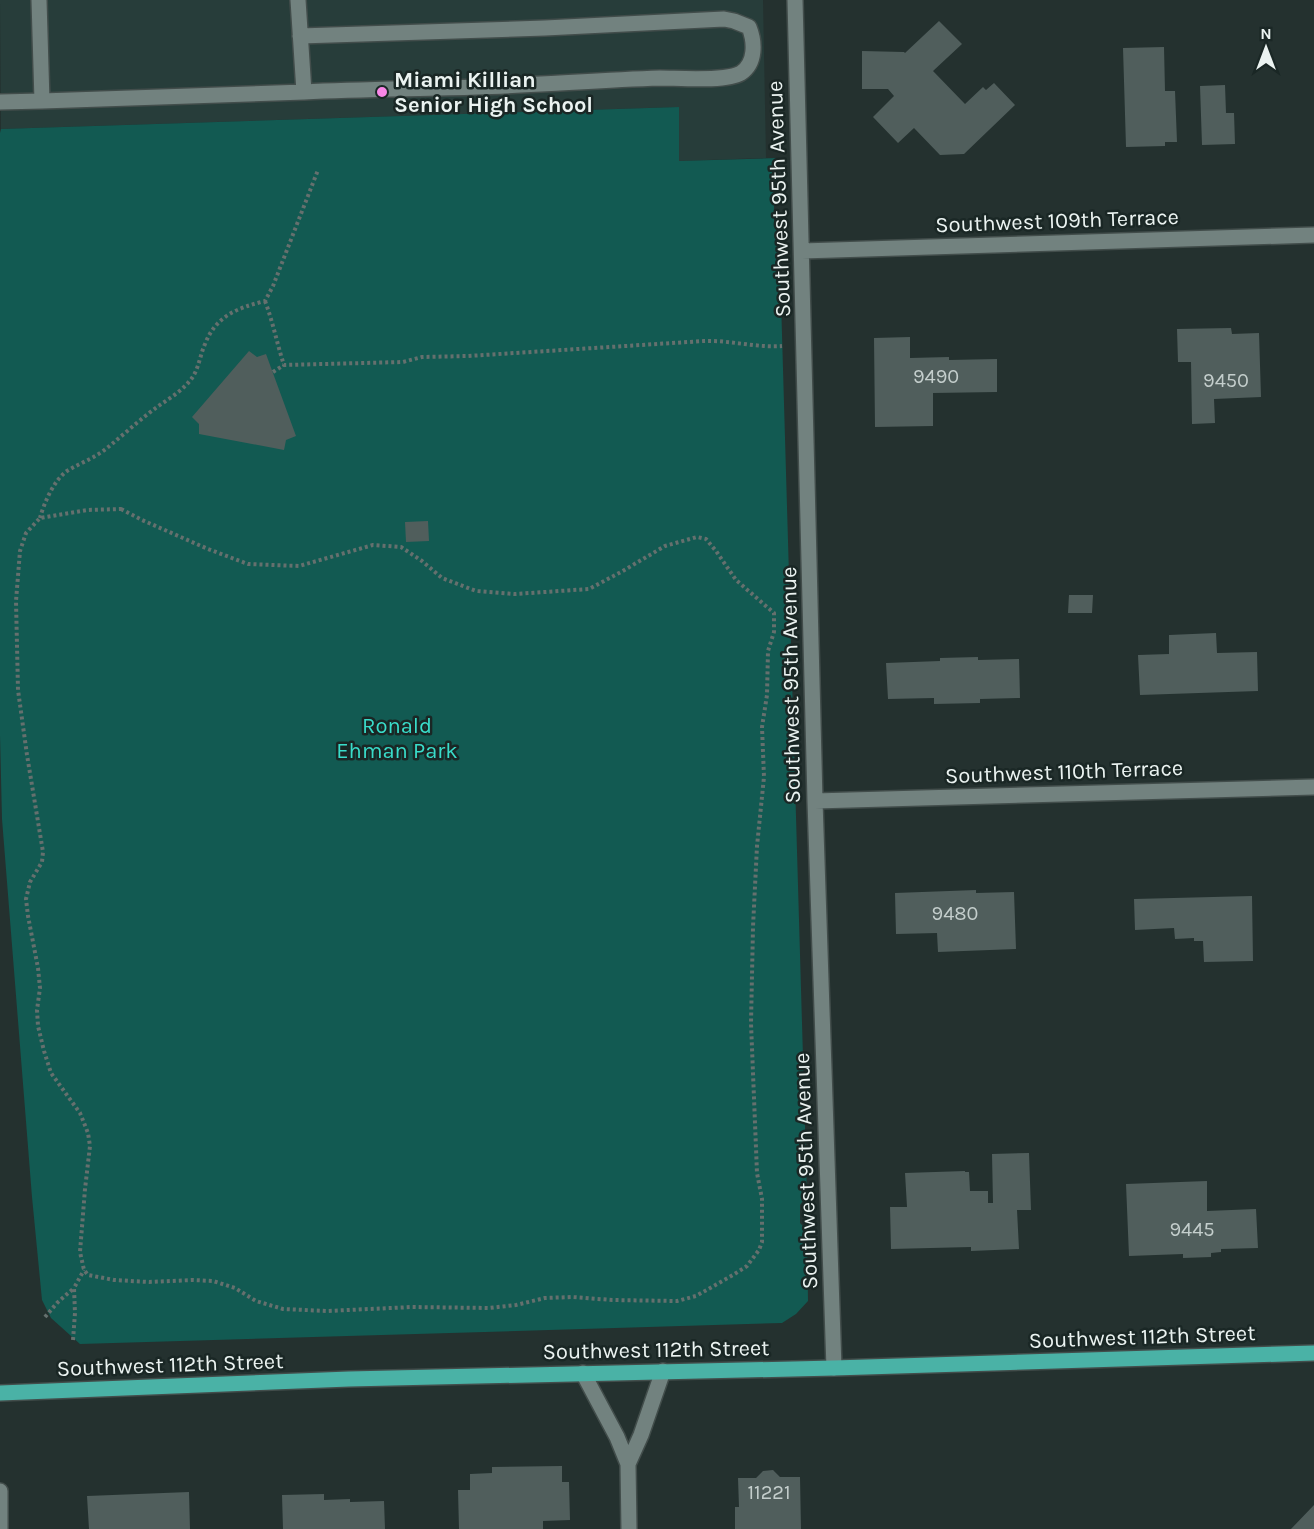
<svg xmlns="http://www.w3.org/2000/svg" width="1314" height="1529" viewBox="0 0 1314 1529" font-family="Karla,sans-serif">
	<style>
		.built { fill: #273d3a }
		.green { fill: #125a52 }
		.building { fill: #505e5c }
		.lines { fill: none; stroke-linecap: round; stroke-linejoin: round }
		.minor-casing { stroke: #424d4b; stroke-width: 18 }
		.major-casing { stroke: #424d4b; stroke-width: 18 }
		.path { stroke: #65706e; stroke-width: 4; stroke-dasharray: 3 3; stroke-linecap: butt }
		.minor { stroke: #72827f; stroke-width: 15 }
		.major { stroke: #4ab2a6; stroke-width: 15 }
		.poi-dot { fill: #fa87e7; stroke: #1a2725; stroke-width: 2 }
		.labels { text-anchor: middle; stroke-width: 5; stroke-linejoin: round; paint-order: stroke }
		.number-label { font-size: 20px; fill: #c4cecc }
		.poi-label { font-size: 22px; font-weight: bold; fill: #ebf3f1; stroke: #1a2725; text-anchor: start }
		.street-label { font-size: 22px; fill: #ebf3f1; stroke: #1a2725 }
		.park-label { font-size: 22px; fill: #39ddca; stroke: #1a2725 }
	</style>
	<rect width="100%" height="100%" fill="#24312f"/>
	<path class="built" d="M 0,0 L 763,0 L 766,158 L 679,161 L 679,107 L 1,129 Z"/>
	<path class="green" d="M 679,107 L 679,161 L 777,158 L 779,196 L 774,206 L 774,225 L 779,231 L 807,1195 L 800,1205 L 800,1223 L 807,1230 L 808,1301 L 796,1314 L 782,1323 L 80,1344 L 51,1318 L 42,1300 L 32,1197 L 2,819 L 0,735 L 0,133 L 1,129 Z"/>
	<path class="building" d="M 939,21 L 962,44 L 933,71 L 965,104 L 983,87 L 986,90 L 994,83 L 1015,105 L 964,154 L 940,155 L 914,128 L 898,143 L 873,117 L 894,96 L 888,89 L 862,89 L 862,51 L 904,52 L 905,53 Z
		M 1164,47 L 1165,91 L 1175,91 L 1177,142 L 1165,142 L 1165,146 L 1126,147 L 1123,48 Z
		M 1225,85 L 1226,113 L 1234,113 L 1235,144 L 1202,145 L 1200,86 Z
		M 1231,328 L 1232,334 L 1259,333 L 1261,397 L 1214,399 L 1215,423 L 1192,424 L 1191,362 L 1178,362 L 1177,329 Z
		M 910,337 L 910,358 L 949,357 L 949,360 L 997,359 L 997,392 L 933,393 L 933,426 L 875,427 L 874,338 Z
		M 249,351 L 257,357 L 266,354 L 296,436 L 286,440 L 284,450 L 199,434 L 199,424 L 192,417 Z
		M 428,521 L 429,541 L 406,542 L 405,522 Z
		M 1069,595 L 1093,595 L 1092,613 L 1068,613 Z
		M 1216,633 L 1217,653 L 1257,652 L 1258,691 L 1140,695 L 1138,655 L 1169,654 L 1169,635 Z
		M 978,657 L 978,660 L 1019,659 L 1020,698 L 980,699 L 980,703 L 934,704 L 934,698 L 888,699 L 886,663 L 940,661 L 940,658 Z
		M 976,890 L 976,893 L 1014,892 L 1016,949 L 938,952 L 937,933 L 896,934 L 895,893 Z
		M 1252,896 L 1253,961 L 1204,962 L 1203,941 L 1194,941 L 1194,938 L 1175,939 L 1174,928 L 1135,930 L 1134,899 Z
		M 1029,1153 L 1031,1210 L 1017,1210 L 1019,1249 L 971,1251 L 971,1247 L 891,1249 L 890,1207 L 907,1207 L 905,1173 L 965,1171 L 965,1172 L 969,1172 L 970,1191 L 988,1191 L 988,1203 L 993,1203 L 992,1154 Z
		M 1207,1181 L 1207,1211 L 1256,1209 L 1258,1248 L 1221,1249 L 1221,1252 L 1211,1253 L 1211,1257 L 1183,1258 L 1183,1254 L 1129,1256 L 1126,1184 Z
		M 562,1466 L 562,1482 L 569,1482 L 570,1520 L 543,1521 L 543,1529 L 459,1529 L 458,1490 L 470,1490 L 470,1474 L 492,1473 L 492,1467 Z
		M 773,1470 L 780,1477 L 800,1477 L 801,1529 L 735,1529 L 735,1507 L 739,1507 L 738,1478 L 756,1478 L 763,1471 Z
		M 189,1492 L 190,1529 L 89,1529 L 87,1496 Z
		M 324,1494 L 324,1500 L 350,1499 L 350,1502 L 384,1501 L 385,1529 L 283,1529 L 282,1495 Z
		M 1314,1505 L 1314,1529 L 1291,1529 Z"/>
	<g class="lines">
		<g class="minor-casing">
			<path id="minor" d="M 795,0 L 815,801 L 834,1368
				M 300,36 L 545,28 L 724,19 L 734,21 L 749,27 C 755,42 756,63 741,73 C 726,82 678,78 660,78 C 599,80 538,85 477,87 C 419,89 362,89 304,92
				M 42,101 L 304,92 L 298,0
				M 0,102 L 42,101 L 39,0
				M 802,251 L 1314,235
				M 815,801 L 1314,787
				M 583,1373 L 617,1437 L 628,1464 L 629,1529
				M 628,1464 L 641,1435 L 663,1371
				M 0,1491 L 0,1529"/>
		</g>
		<g class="major-casing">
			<path id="major" d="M 0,1393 L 349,1379 L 834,1368 L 1314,1353"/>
		</g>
		<path class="path" d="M 265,301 C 273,322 277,344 284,365 L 403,362 L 422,357 L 468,356 L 704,341 C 730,340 756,348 782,346
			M 273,372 L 284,365
			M 121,509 L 142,520 L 208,549 L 248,564 L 299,566 L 373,545 L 401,547 L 422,561 L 442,578 L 476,591 L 515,594 L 589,589 L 621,572 L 665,546 L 697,537 L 706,539 L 716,551 L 736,580 L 774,613 L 774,632 L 768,651 L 767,695 L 762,727 L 764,777 L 757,846 L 753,927 L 751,1023 L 757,1173 L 762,1199 L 762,1242 L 759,1250 L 747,1266 L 733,1275 L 696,1296 L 677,1301 L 612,1300 L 572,1297 L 545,1298 L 516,1305 L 489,1308 L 412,1307 L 327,1311 L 283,1309 L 256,1301 L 235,1288 L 213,1281 L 193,1280 L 149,1282 L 114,1280 L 88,1275 L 84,1270 L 80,1252 L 85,1189 L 90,1146 L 88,1133 L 80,1113 L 51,1073 L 44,1051 L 38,1026 L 37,1010 L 40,988 L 38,968 L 28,916 L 26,899 L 30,882 L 42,862 L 43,852 L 27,755 L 18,690 L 16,601 L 20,551 L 26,533 L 40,518 L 87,510 Z
			M 40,518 C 44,503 54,480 67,471 C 80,463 95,458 107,448 C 122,436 137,422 153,410 C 166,400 182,392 192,378 C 199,368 200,355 205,344 C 216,316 237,308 265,301 L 273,286 L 318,170
			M 45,1317 L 57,1303 L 74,1288
			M 73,1340 L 75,1313 L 74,1288 L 84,1270"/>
		<use href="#minor" class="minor"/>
		<use href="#major" class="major"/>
	</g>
	<circle class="poi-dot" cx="382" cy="92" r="6"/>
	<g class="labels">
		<g class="number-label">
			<text x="936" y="383">9490</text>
			<text x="1226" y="387">9450</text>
			<text x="955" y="920">9480</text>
			<text x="1192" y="1236">9445</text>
			<text x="769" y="1499">11221</text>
		</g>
		<g class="poi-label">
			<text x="394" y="87">Miami Killian<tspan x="394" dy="25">Senior High School</tspan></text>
		</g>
		<g class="street-label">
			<text transform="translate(778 199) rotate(-92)" y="8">Southwest 95th Avenue</text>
			<text transform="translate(1057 220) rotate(-2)" y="8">Southwest 109th Terrace</text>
			<text transform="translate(790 685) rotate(-91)" y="8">Southwest 95th Avenue</text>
			<text transform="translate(1064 771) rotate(-2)" y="8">Southwest 110th Terrace</text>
			<text transform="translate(805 1171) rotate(-92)" y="8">Southwest 95th Avenue</text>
			<text transform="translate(1142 1336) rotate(-2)" y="8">Southwest 112th Street</text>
			<text transform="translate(656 1349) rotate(-1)" y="8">Southwest 112th Street</text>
			<text transform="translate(170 1364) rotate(-2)" y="8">Southwest 112th Street</text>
		</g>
		<g class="park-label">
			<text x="397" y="733">Ronald<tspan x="397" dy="25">Ehman Park</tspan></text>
		</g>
	</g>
	<g transform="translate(1266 48)" stroke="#1a2725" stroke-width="4.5" paint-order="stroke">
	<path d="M0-4.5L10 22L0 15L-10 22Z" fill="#ebf3f1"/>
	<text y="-9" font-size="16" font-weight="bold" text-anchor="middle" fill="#ebf3f1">N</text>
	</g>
</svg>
